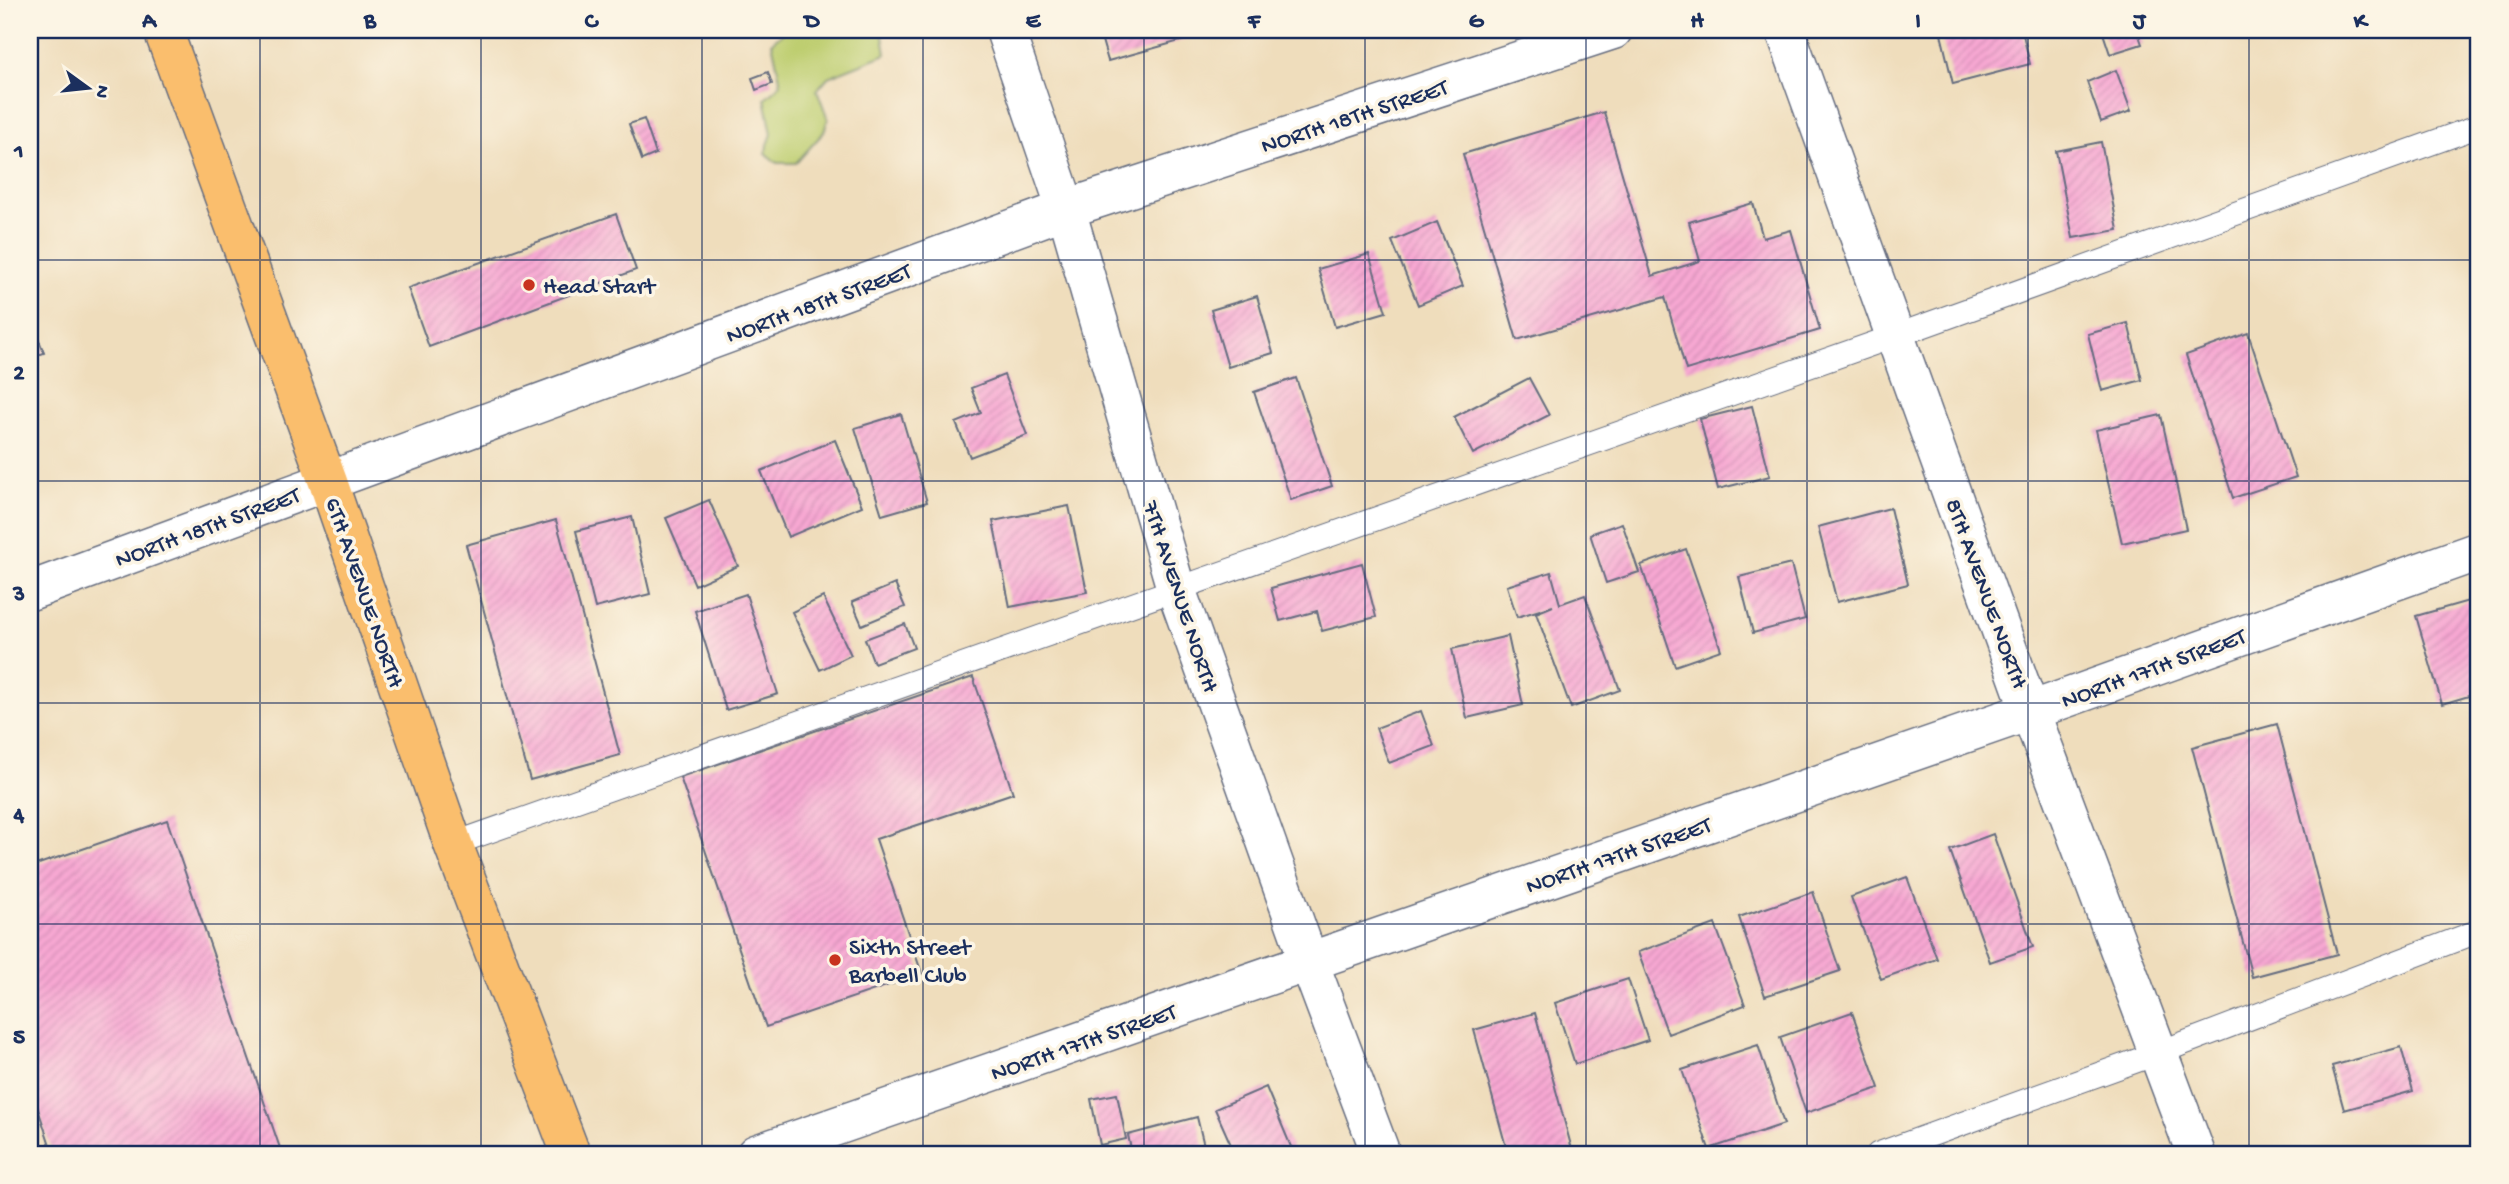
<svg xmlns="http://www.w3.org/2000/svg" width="2509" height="1184" viewBox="0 0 2509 1184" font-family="'Gochi Hand',sans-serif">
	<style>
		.park { fill: #bece70; stroke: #6c7e67; stroke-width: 2 }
		.building { fill: url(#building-hatch) }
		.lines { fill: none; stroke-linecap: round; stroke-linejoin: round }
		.service-casing { stroke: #656c7f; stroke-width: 25 }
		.minor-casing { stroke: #656c7f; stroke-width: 41 }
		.primary-casing { stroke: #656c7f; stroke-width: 41 }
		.service { stroke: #fff; stroke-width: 23 }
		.minor { stroke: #fff; stroke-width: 38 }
		.primary { stroke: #fabe6d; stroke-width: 38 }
		.grid { fill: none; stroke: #1b2f5e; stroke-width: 2; stroke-opacity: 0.55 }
		.poi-dot { fill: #c8321e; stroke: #fcf5e5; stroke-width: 2.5 }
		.labels { text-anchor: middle; stroke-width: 7; stroke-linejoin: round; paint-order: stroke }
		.street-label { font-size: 24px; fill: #1b2f5e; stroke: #fcf5e5 }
		.poi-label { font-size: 24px; fill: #1b2f5e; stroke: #fcf5e5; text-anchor: start }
		.neatline { fill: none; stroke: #1b2f5e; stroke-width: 2.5 }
		.grid-label { font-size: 23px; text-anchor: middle; font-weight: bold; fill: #1b2f5e }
	</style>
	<defs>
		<pattern id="building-hatch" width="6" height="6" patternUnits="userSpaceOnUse" patternTransform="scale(1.75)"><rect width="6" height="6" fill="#f7a7d2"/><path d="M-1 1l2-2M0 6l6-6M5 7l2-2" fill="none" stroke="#d390b7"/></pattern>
	</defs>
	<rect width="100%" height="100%" fill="#fcf5e5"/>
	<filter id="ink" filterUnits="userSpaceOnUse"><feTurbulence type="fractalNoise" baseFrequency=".0143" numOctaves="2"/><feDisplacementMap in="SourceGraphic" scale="14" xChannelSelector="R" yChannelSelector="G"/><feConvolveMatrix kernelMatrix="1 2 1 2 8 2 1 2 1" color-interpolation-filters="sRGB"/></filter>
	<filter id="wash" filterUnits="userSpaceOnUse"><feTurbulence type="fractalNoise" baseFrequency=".00686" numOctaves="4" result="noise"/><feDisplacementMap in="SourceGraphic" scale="28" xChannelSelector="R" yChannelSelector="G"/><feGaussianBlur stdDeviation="1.57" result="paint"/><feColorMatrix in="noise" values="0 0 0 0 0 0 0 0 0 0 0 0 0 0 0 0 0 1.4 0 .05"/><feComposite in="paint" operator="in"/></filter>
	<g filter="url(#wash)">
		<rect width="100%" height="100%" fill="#efddbc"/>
		<path class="park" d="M 786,30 L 882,30 L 886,54 L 828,77 L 817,90 L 828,119 L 824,132 L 796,163 L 777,163 L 765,153 L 772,134 L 765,98 L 781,84 L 772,42 Z"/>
		<g id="blocks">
			<path class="building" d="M 1099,30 L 1215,30 L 1216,31 L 1108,61 Z
				M 1940,30 L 2022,30 L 2030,64 L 1953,84 Z
				M 2102,30 L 2137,30 L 2142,44 L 2110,54 Z
				M 2116,70 L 2131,111 L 2101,122 L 2087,82 Z
				M 768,72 L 772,84 L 756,90 L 752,78 Z
				M 1604,112 L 1652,276 L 1700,261 L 1689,222 L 1753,203 L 1763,238 L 1791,230 L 1820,330 L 1686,370 L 1665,297 L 1517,340 L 1463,154 Z
				M 644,119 L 656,154 L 642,160 L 629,124 Z
				M 2101,142 L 2118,230 L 2073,238 L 2056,151 Z
				M 616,214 L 636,270 L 429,347 L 408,288 Z
				M 1437,222 L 1463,286 L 1418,305 L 1392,241 Z
				M 1369,254 L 1386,312 L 1335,327 L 1318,269 Z
				M 1257,296 L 1273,353 L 1228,367 L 1211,310 Z
				M 30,317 L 44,353 L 30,358 Z
				M 2128,323 L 2142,380 L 2102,391 L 2088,334 Z
				M 2248,333 L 2296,477 L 2233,498 L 2186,355 Z
				M 1004,375 L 1027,435 L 970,457 L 956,423 L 981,413 L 971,388 Z
				M 1296,378 L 1332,486 L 1291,500 L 1254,392 Z
				M 1529,378 L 1549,415 L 1473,454 L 1454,417 Z
				M 1752,406 L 1770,476 L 1718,489 L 1700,419 Z
				M 901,414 L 927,502 L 882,515 L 855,428 Z
				M 2161,415 L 2186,529 L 2122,543 L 2096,430 Z
				M 835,440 L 862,506 L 788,537 L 761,471 Z
				M 709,500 L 738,566 L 695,585 L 666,518 Z
				M 1069,506 L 1087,592 L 1010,607 L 993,521 Z
				M 1890,508 L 1908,584 L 1837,602 L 1818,527 Z
				M 632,517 L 650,594 L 595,608 L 576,531 Z
				M 556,520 L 620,755 L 530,780 L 466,545 Z
				M 1622,523 L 1639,572 L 1606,583 L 1590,534 Z
				M 1686,549 L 1721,650 L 1675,666 L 1641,565 Z
				M 1362,563 L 1376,617 L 1322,631 L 1317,611 L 1280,621 L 1271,588 Z
				M 1791,564 L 1805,619 L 1753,633 L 1739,577 Z
				M 1551,572 L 1560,604 L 1585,595 L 1620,690 L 1571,708 L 1536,613 L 1553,606 L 1517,617 L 1507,586 Z
				M 895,584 L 905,607 L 862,625 L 852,602 Z
				M 746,594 L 778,694 L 726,710 L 695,611 Z
				M 823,597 L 851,655 L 820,670 L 792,612 Z
				M 2479,598 L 2479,693 L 2442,704 L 2416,616 Z
				M 905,624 L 914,648 L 874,663 L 865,639 Z
				M 1508,636 L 1523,705 L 1467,718 L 1452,649 Z
				M 973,677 L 1013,793 L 876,839 L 922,974 L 766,1027 L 680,777 Z
				M 1421,711 L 1434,746 L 1389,763 L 1376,728 Z
				M 2277,724 L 2337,954 L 2252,977 L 2192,747 Z
				M 167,820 L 282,1154 L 53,1154 L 30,1085 L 30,867 Z
				M 1993,834 L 2033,947 L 1990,962 L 1950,850 Z
				M 1907,877 L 1937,959 L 1881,979 L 1851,897 Z
				M 1813,892 L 1840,971 L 1765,996 L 1739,917 Z
				M 1715,924 L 1745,1005 L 1668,1034 L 1638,952 Z
				M 1628,979 L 1648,1040 L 1575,1064 L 1555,1003 Z
				M 1852,1012 L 1879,1088 L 1806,1113 L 1780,1037 Z
				M 1535,1013 L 1573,1153 L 1568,1154 L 1508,1154 L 1474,1030 Z
				M 1758,1045 L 1784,1124 L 1709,1149 L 1682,1070 Z
				M 2401,1047 L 2413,1091 L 2344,1110 L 2332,1066 Z
				M 1266,1087 L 1294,1154 L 1235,1154 L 1215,1109 Z
				M 1117,1094 L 1126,1139 L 1100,1145 L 1091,1099 Z
				M 1197,1117 L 1206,1154 L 1132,1154 L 1128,1135 Z"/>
		</g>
	</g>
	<g filter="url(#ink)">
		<use href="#blocks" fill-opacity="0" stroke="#656c7f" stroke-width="2"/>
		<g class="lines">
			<g class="service-casing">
				<path id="service" d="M 453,844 L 1895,336 L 2479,126
					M 1878,1154 L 2158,1053 L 2479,931"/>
			</g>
			<g class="minor-casing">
				<path id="minor" d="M 1005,30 L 1066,209 L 1176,589 L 1309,962 L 1381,1154
					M 1785,30 L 2030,711 L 2196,1154
					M 30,591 L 1066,209 L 1613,30
					M 756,1154 L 2030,711 L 2479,551"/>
			</g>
			<g class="primary-casing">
				<path id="primary" d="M 163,30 L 328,482 L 453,844 L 571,1154"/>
			</g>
			<use href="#service" class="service"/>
			<use href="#minor" class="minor"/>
			<use href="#primary" class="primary"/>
		</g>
	</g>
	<path class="grid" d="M 260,30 L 260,1154M 481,30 L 481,1154M 702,30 L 702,1154M 923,30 L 923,1154M 1144,30 L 1144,1154M 1365,30 L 1365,1154M 1586,30 L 1586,1154M 1807,30 L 1807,1154M 2028,30 L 2028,1154M 2249,30 L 2249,1154M 30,260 L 2479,260M 30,481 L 2479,481M 30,703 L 2479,703M 30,924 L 2479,924"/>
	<g class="poi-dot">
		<circle cx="529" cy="285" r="7"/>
		<circle cx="835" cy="960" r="7"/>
	</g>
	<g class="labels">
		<g class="street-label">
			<text transform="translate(1354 115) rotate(-18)" y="8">NORTH 18TH STREET</text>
			<text transform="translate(818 302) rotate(-20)" y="8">NORTH 18TH STREET</text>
			<text transform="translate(207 526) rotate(-20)" y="8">NORTH 18TH STREET</text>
			<text transform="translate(366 592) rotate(71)" y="8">6TH AVENUE NORTH</text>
			<text transform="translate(1988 593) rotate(70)" y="8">8TH AVENUE NORTH</text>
			<text transform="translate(1182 596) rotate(72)" y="8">7TH AVENUE NORTH</text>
			<text transform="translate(2153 667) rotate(-20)" y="8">NORTH 17TH STREET</text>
			<text transform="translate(1618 854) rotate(-19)" y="8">NORTH 17TH STREET</text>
			<text transform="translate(1083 1041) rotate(-19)" y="8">NORTH 17TH STREET</text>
		</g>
		<g class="poi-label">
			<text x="543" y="293">Head Start</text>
			<text x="849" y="954">Sixth Street<tspan x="849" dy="28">Barbell Club</tspan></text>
		</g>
	</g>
	<rect width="2509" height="1184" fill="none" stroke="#fcf5e5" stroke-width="77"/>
	<g transform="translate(88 88) rotate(105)" stroke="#fcf5e5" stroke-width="5" paint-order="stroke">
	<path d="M0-5L12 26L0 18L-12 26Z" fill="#1b2f5e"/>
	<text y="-10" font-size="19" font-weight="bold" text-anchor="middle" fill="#1b2f5e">N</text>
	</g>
	<rect x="38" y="38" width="2432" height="1108" class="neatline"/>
	<g class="grid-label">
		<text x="149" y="27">A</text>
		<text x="370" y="27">B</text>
		<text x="591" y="27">C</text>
		<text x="812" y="27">D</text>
		<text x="1033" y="27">E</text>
		<text x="1254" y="27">F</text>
		<text x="1476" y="27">G</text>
		<text x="1697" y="27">H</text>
		<text x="1918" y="27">I</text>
		<text x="2139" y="27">J</text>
		<text x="2360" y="27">K</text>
		<text x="19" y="157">1</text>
		<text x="19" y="379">2</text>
		<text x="19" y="600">3</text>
		<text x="19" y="821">4</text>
		<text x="19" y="1043">5</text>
	</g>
</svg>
